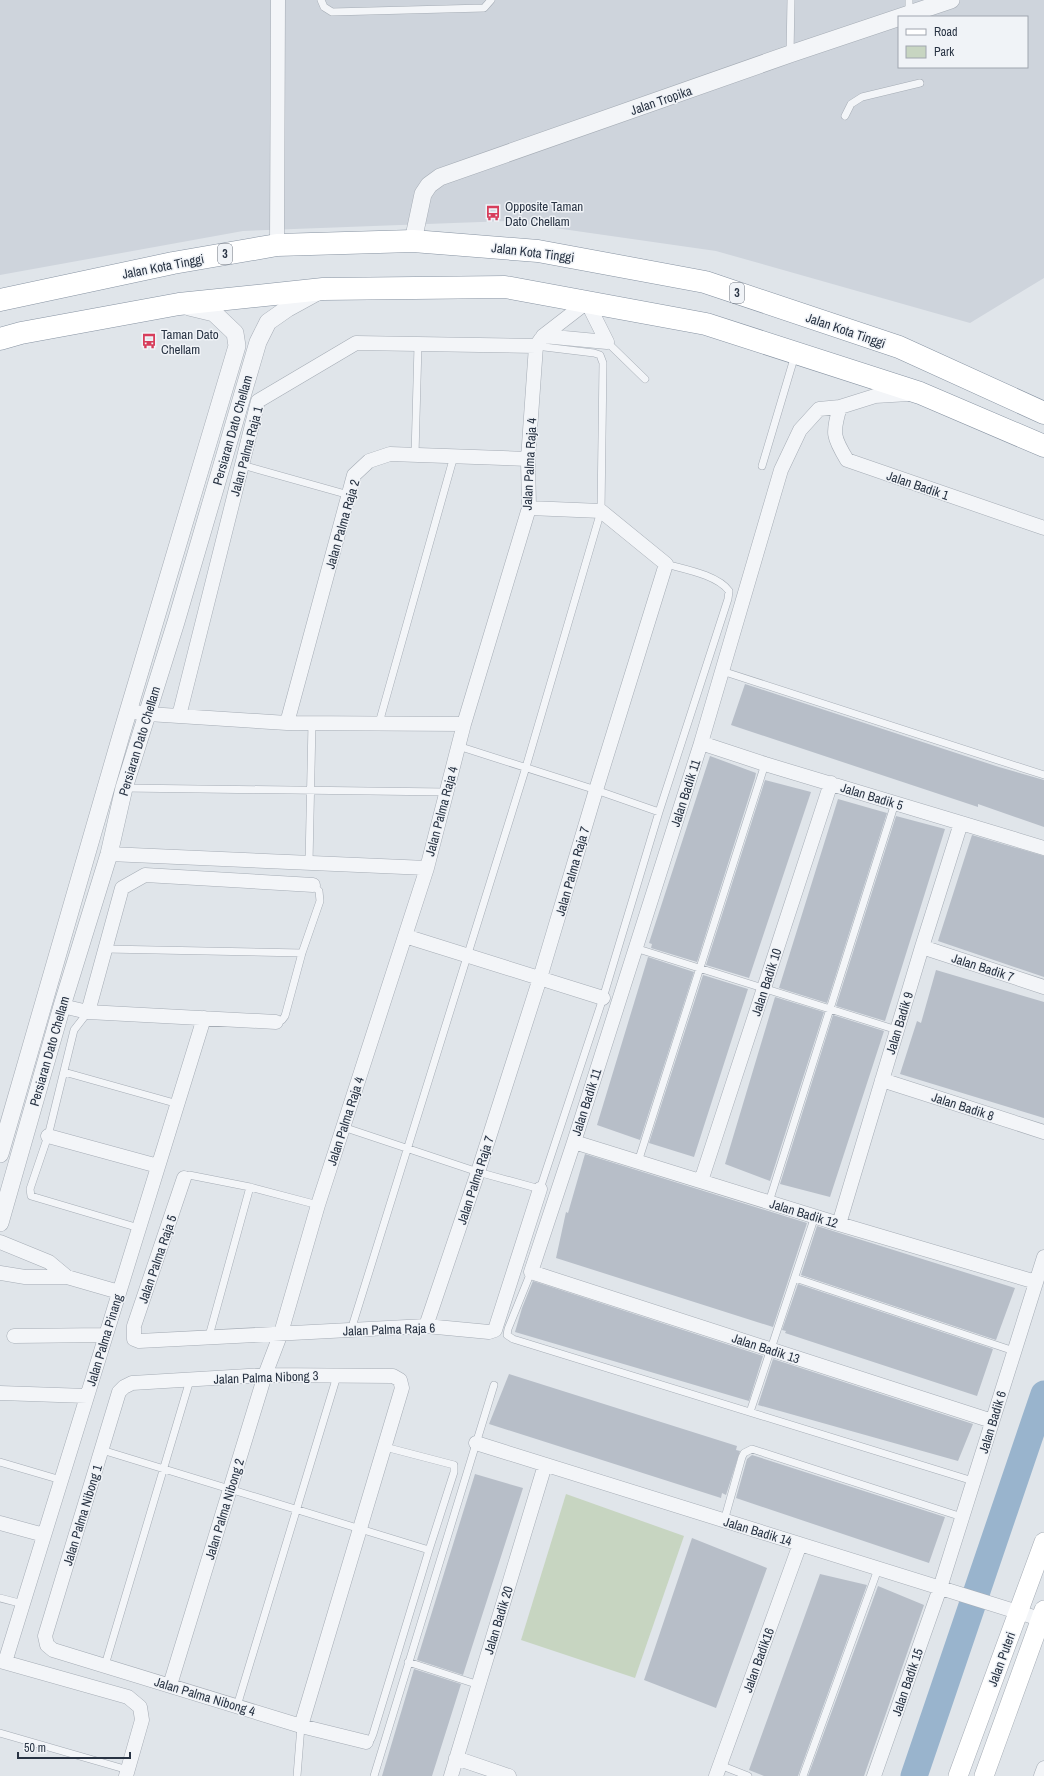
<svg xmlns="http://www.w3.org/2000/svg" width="1044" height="1776" viewBox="0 0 1044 1776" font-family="'Archivo Narrow',sans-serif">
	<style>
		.built { fill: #ced4dc; fill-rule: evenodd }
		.green { fill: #c7d5c1 }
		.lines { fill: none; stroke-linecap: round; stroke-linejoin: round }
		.river { stroke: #99b4cd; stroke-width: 27 }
		.building { fill: #b7bec8 }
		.service-casing { stroke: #a5acb5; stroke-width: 8 }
		.minor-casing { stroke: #a5acb5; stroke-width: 15 }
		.tertiary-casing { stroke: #a5acb5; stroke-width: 18 }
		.secondary-casing { stroke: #a5acb5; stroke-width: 20 }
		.trunk-casing { stroke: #8793a2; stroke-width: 23 }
		.service { stroke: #f3f5f8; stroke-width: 7 }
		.minor { stroke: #f3f5f8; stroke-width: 14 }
		.tertiary { stroke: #f3f5f8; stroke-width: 17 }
		.secondary { stroke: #fff; stroke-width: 19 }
		.trunk { stroke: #fff; stroke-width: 22 }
		.labels { text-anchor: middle; stroke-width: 3; stroke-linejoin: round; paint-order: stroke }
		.shield { fill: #f0f3f7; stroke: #646d79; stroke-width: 1 }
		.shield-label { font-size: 12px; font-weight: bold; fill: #283343 }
		.street-label { font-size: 13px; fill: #283343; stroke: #f0f3f7 }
		.poi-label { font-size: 13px; fill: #283343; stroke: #f0f3f7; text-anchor: start }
	</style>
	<rect width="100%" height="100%" fill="#e0e5ea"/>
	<path class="built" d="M 0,0 L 1044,0 L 1044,278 L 970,323 L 716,251 L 507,221 L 243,231 L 0,275 ZM 899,17 L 1027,17 L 1027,67 L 899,67 Z"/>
	<path class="green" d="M 566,1494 L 684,1536 L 635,1678 L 521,1640 Z"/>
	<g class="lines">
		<path class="river" d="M 914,1776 L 1044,1394"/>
	</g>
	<path class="building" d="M 745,684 L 999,767 L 1044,780 L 1044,827 L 978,804 L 978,807 L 731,725 Z
		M 710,756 L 756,773 L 755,778 L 697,962 L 651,948 L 652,944 L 649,943 Z
		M 765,780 L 811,792 L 749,978 L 706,965 Z
		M 838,799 L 887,813 L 827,1003 L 779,988 Z
		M 896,816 L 945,829 L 885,1021 L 836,1006 Z
		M 972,835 L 1044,856 L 1044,977 L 938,941 Z
		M 648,957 L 694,972 L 640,1140 L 597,1125 Z
		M 936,970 L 1044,1002 L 1044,1118 L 900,1074 L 917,1021 L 921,1023 Z
		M 703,975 L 748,989 L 694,1157 L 649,1143 Z
		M 775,997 L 824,1012 L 770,1181 L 725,1164 Z
		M 833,1015 L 884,1031 L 830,1197 L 780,1184 Z
		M 585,1154 L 807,1223 L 773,1327 L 556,1258 L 566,1212 L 568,1213 Z
		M 817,1226 L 1015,1288 L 996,1340 L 801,1275 Z
		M 533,1281 L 763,1356 L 749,1401 L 515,1332 L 522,1308 Z
		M 798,1284 L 993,1349 L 977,1396 L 785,1333 L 786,1331 L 782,1330 Z
		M 773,1359 L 973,1424 L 958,1461 L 758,1405 Z
		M 509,1374 L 737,1446 L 736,1450 L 740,1451 L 726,1495 L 722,1493 L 721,1498 L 489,1424 Z
		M 752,1455 L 945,1517 L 929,1563 L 736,1498 L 747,1459 Z
		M 475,1474 L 523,1488 L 463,1675 L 417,1660 Z
		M 692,1538 L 767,1568 L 716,1708 L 644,1680 Z
		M 820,1574 L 867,1585 L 798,1776 L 764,1776 L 749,1770 Z
		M 878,1586 L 924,1605 L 864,1776 L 808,1776 Z
		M 414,1669 L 461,1684 L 432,1776 L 382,1776 Z"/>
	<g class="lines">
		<g class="service-casing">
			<path id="service" d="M 321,0 L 324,7 L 332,12 L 484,8 L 491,0
				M 909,13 L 909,0
				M 790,54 L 791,0
				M 845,116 L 851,104 L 862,97 L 920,83
				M 607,342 L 645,379
				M 415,455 L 418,345
				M 242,465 L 349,495
				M 762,466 L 795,355
				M 722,671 L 1044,775
				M 379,723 L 454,456
				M 458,746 L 596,790 L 659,812
				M 124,788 L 446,792
				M 309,863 L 312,723
				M 635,948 L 897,1030
				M 106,949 L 302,953
				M 88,1012 L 74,1030 L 48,1136 L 30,1189 L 31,1196 L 139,1228
				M 276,1022 L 282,1020 L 285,1016 L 302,953 L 320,901 L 319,891 L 313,885
				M 64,1072 L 178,1104
				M 343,1127 L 478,1172 L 540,1189 L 603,998 L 659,812 L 728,599 L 729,591 C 718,575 684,569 666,564
				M 638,1162 L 765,764
				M 184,1178 L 186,1176 L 189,1175 L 250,1187 L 318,1205
				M 769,1202 L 895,803
				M 531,1272 L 508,1329 L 507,1335 L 513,1339 L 973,1481
				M 795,1278 L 1014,1351
				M 351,1330 L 526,767 L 601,511 L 603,363 L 600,355 L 594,353 L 536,346
				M 209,1336 L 250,1187
				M 750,1412 L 815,1216
				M 385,1447 L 454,1465 L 454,1472 L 429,1550
				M 102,1450 L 429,1550 L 373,1734 L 371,1739 L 366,1742
				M 0,1462 L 61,1480
				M 724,1521 L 742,1457 L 744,1453 L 752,1449 L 962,1517
				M 0,1598 L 23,1604
				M 408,1662 L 479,1685
				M 105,1665 L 190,1380
				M 237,1706 L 337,1376
				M 0,1733 L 128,1770
				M 720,1765 L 748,1776
				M 297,1776 L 301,1726
				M 374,1776 L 494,1385
				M 803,1776 L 878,1569"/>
		</g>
		<g class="minor-casing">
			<path id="minor" d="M 277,245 L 278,0
				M 543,336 L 607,342
				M 909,394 L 875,396 L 840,407 L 819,409 L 800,430 L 781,470 L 701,743 L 574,1142 L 531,1272 L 992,1421
				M 840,407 C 832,433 833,437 847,460 L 1044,528
				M 128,711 L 148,714 L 287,723 L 464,724
				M 179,716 L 258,401 L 356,343 L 536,346
				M 287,723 L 354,475 L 369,461 L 390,454 L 528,459
				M 701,743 L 765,764 L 1044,848
				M 109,854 L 427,868
				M 405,936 L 603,998
				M 922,947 L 1044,987
				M 62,1006 L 88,1012 L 276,1022
				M 88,1012 L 122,888 L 145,875 L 313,885
				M 882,1080 L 1044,1132
				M 48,1136 L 158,1166
				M 574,1142 L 839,1224 L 1036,1282
				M 184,1178 L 134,1326 L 134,1339 L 139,1341 L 426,1326 L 489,1332 L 495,1330 L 540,1189
				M 701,1181 L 831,783
				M 839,1224 L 922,947 L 961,823
				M 0,1242 L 49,1262 L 67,1277
				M 0,1273 L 25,1277 L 67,1277 L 119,1292
				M 426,1326 L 478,1172 L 540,978 L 596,790 L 666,564 L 601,511 L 529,508
				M 14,1336 L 106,1335
				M 0,1393 L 87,1396
				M 476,1443 L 1040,1619
				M 0,1523 L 44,1535
				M 0,1661 L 128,1697 L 140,1707 L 142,1720 L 126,1776
				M 5,1662 L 204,1018
				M 170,1685 L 265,1375 L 281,1333 L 318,1205 L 427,868 L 464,724 L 529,508 L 528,459 L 536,346 L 543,336 L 587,302 L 607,342
				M 301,1726 L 402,1388 L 400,1380 L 393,1376 L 265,1375 L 132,1383 L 124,1387 L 119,1392 L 45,1636 L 47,1645 L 53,1650 L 301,1726 L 366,1742
				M 456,1758 L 509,1776
				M 451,1776 L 545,1465
				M 716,1776 L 800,1544
				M 874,1776 L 940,1588 L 1044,1257
				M 1041,1776 L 1044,1768"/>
		</g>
		<g class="tertiary-casing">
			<path id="tertiary" d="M 413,241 L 423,194 L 429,185 L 440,177 L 790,54 L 951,0
				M 0,1154 L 122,732 L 237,346 L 235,333 L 214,313 L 189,307
				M 0,1223 L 62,1006 L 109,854 L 124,788 L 176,622 L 258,342 L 268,322 L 288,308 L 319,291"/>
		</g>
		<g class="secondary-casing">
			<path id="secondary" d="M 958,1776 L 1044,1542
				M 984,1776 L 1044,1610"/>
		</g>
		<g class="trunk-casing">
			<path id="trunk" d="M 0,300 L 173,263 L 277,245 L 413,241 L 538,251 L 705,282 L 899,347 L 1044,413
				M 0,339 L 21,333 L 179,304 L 323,289 L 505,287 L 706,324 L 920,393 L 1044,446"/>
		</g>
		<use href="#service" class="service"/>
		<use href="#minor" class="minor"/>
		<use href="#tertiary" class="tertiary"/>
		<use href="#secondary" class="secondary"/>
		<use href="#trunk" class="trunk"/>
	</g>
	<defs>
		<g id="bus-bare" transform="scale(1.2)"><path d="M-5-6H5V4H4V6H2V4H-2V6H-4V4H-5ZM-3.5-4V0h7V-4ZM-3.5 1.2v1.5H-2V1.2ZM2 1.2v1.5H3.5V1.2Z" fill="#d73d5b" stroke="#f0f3f7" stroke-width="2.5" paint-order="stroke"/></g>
	</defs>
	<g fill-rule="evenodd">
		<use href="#bus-bare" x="493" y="213"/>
		<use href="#bus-bare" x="149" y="341"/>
	</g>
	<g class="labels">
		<g class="shield">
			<rect x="218" y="244" width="14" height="20" rx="3"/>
			<rect x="730" y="283" width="14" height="20" rx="3"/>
		</g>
		<g class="shield-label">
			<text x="225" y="258">3</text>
			<text x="737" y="297">3</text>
		</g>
		<g class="street-label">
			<text transform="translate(661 100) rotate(-19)" y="5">Jalan Tropika</text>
			<text transform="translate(533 252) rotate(7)" y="5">Jalan Kota Tinggi</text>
			<text transform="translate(163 266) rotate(-11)" y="5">Jalan Kota Tinggi</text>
			<text transform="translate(846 330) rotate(19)" y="5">Jalan Kota Tinggi</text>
			<text transform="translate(232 430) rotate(-74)" y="5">Persiaran Dato Chellam</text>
			<text transform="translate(246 451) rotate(-75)" y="5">Jalan Palma Raja 1</text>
			<text transform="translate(529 464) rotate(-87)" y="5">Jalan Palma Raja 4</text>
			<text transform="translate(918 485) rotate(19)" y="5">Jalan Badik 1</text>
			<text transform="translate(342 524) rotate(-74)" y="5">Jalan Palma Raja 2</text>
			<text transform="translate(139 741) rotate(-73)" y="5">Persiaran Dato Chellam</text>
			<text transform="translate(685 793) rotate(-72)" y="5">Jalan Badik 11</text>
			<text transform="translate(872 796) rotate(17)" y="5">Jalan Badik 5</text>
			<text transform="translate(441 811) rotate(-75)" y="5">Jalan Palma Raja 4</text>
			<text transform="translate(572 871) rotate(-74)" y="5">Jalan Palma Raja 7</text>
			<text transform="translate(983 967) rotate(18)" y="5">Jalan Badik 7</text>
			<text transform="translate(766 982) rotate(-72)" y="5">Jalan Badik 10</text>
			<text transform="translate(899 1023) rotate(-73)" y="5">Jalan Badik 9</text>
			<text transform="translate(49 1051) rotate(-74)" y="5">Persiaran Dato Chellam</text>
			<text transform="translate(586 1102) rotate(-72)" y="5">Jalan Badik 11</text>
			<text transform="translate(963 1106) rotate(18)" y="5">Jalan Badik 8</text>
			<text transform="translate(345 1121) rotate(-72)" y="5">Jalan Palma Raja 4</text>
			<text transform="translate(475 1180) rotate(-72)" y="5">Jalan Palma Raja 7</text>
			<text transform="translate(804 1213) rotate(17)" y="5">Jalan Badik 12</text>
			<text transform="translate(157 1259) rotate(-71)" y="5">Jalan Palma Raja 5</text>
			<text transform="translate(389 1329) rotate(-2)" y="5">Jalan Palma Raja 6</text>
			<text transform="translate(104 1340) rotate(-73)" y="5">Jalan Palma Pinang</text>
			<text transform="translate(766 1348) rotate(18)" y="5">Jalan Badik 13</text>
			<text transform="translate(266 1377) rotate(-2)" y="5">Jalan Palma Nibong 3</text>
			<text transform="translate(992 1422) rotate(-73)" y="5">Jalan Badik 6</text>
			<text transform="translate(224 1509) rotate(-73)" y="5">Jalan Palma Nibong 2</text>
			<text transform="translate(82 1515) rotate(-73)" y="5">Jalan Palma Nibong 1</text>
			<text transform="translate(758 1531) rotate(17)" y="5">Jalan Badik 14</text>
			<text transform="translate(498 1620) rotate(-73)" y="5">Jalan Badik 20</text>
			<text transform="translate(1001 1659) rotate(-70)" y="5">Jalan Puteri</text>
			<text transform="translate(758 1660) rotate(-70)" y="5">Jalan Badik16</text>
			<text transform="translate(907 1682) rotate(-71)" y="5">Jalan Badik 15</text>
			<text transform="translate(205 1696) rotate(17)" y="5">Jalan Palma Nibong 4</text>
		</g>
		<g class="poi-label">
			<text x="505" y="211">Opposite Taman<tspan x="505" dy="15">Dato Chellam</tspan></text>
			<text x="161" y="339">Taman Dato<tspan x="161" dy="15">Chellam</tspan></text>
		</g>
	</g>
	<rect x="898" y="16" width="130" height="52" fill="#f0f3f7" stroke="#a0a6af"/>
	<rect x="906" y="29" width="20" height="6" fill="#ffffff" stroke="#a0a6af"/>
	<text x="934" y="36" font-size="12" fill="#283343">Road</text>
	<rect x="906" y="46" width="20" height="12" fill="#c7d5c1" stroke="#a0a6af"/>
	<text x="934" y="56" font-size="12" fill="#283343">Park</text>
	<path d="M18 1752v6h112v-6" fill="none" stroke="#283343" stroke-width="2"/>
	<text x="24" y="1752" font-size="12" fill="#283343" stroke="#f0f3f7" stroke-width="3" paint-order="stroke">50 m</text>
</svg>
